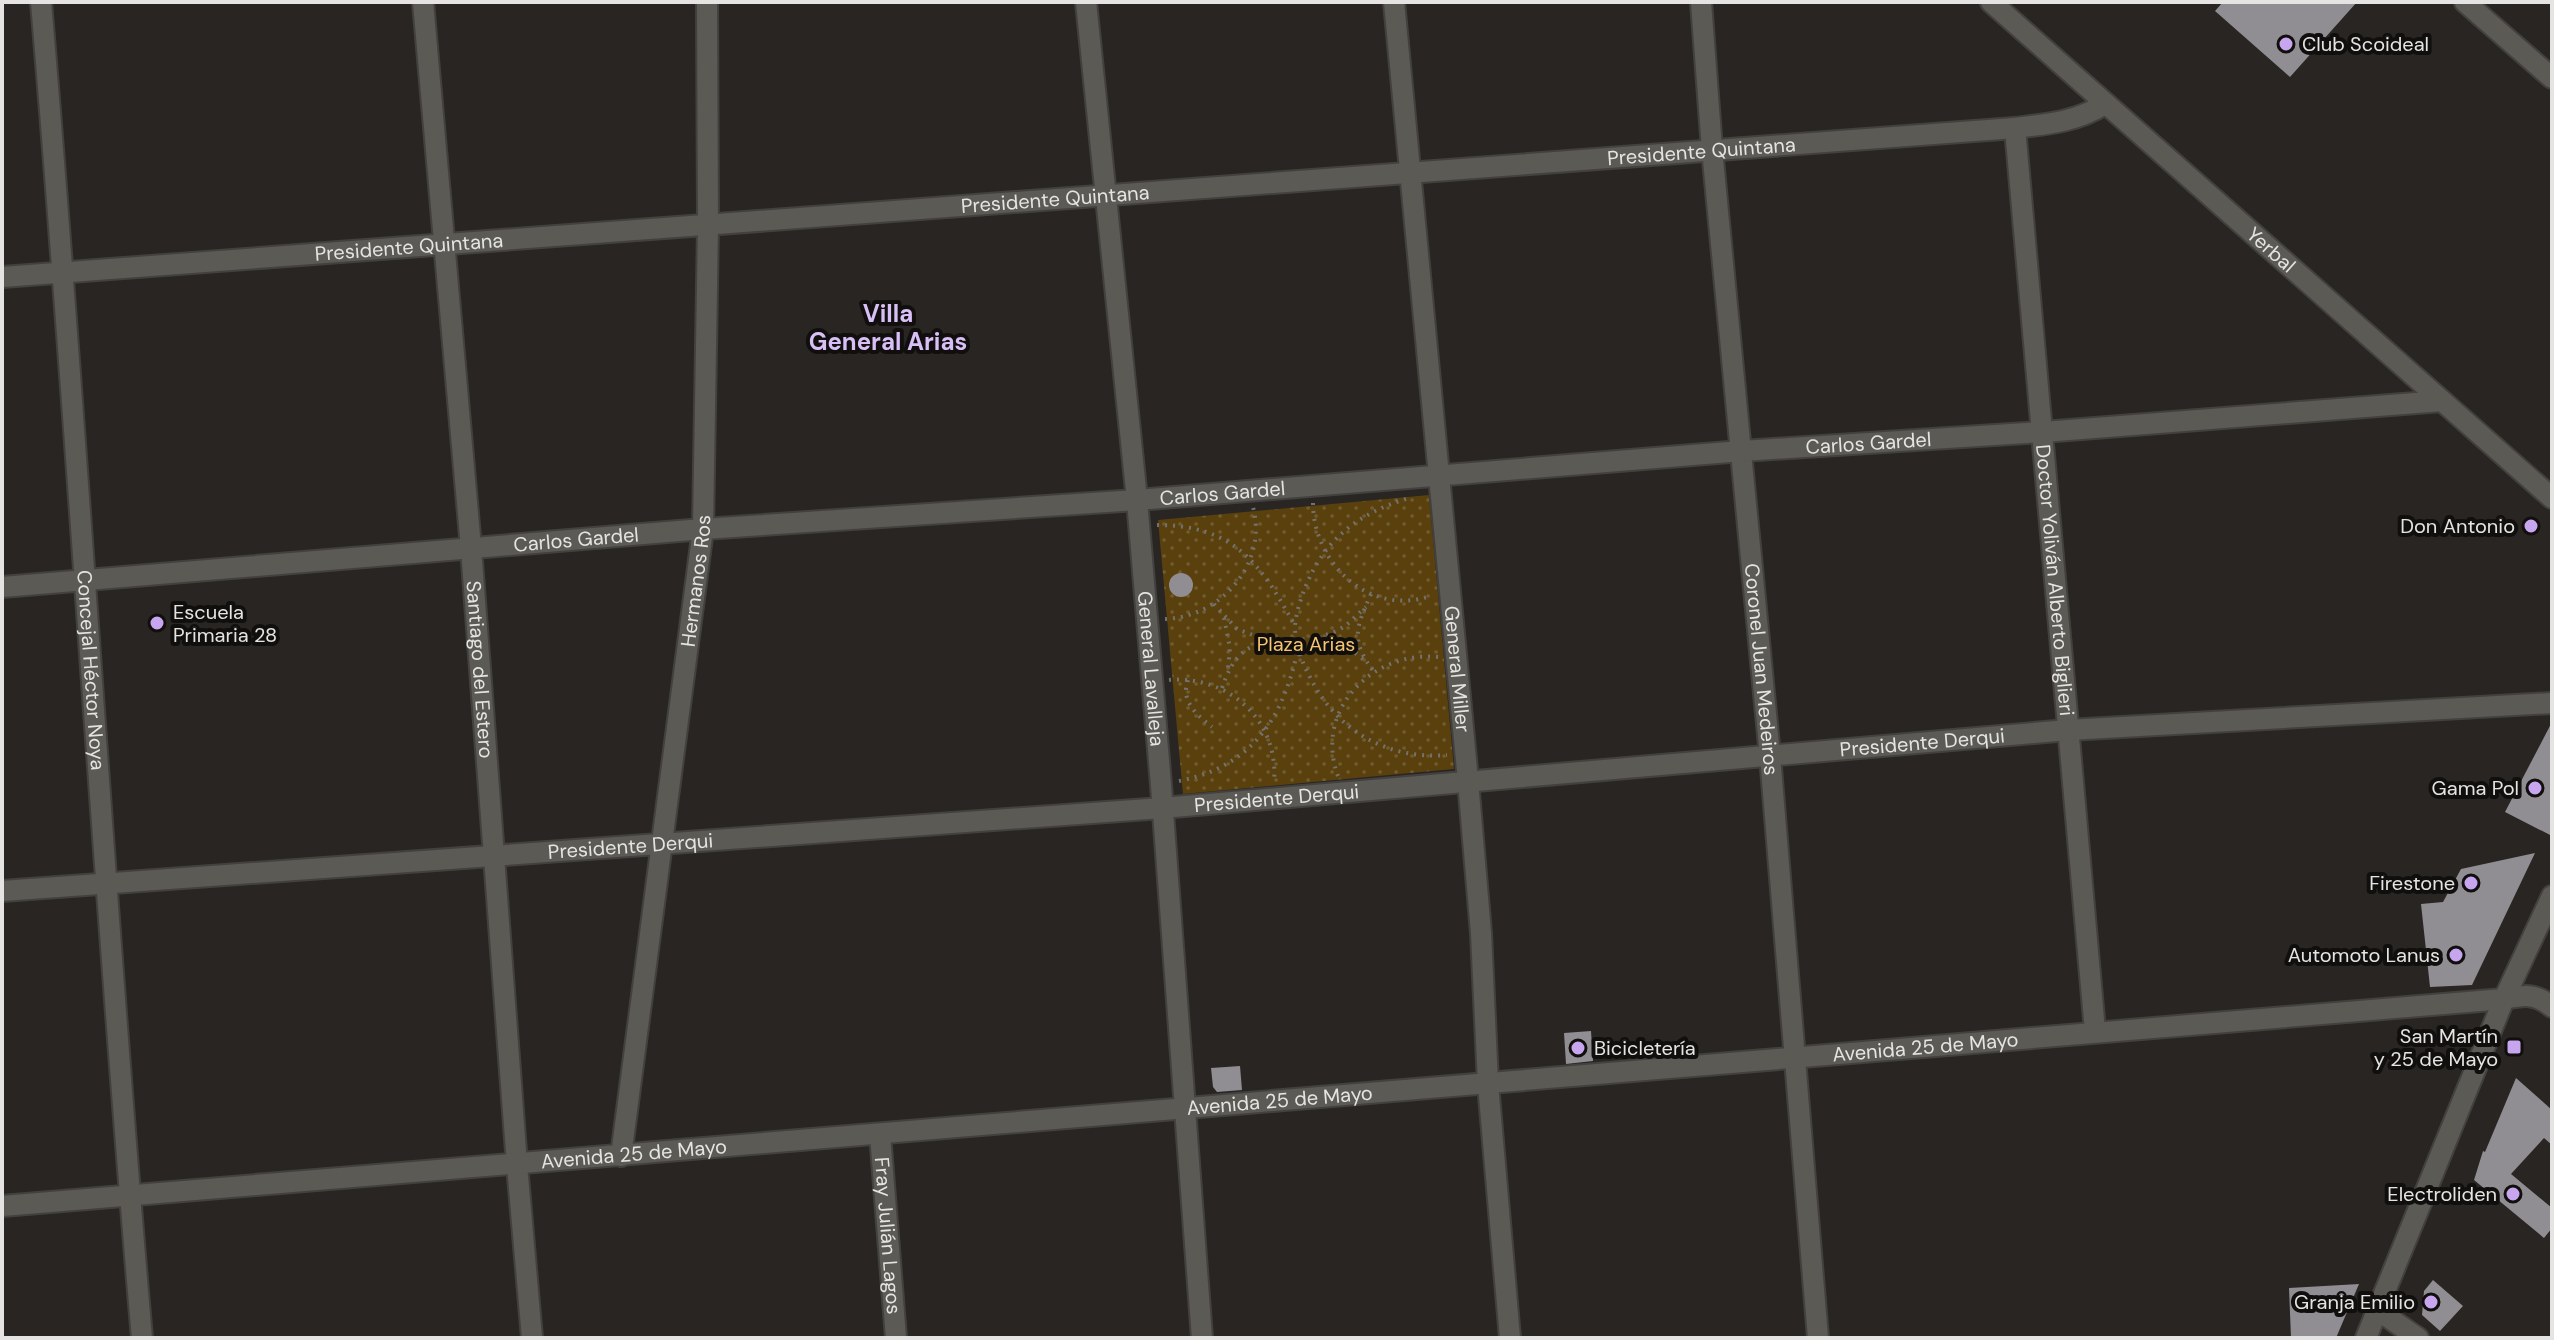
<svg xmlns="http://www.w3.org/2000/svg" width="2554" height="1340" viewBox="0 0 2554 1340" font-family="'DM Sans',sans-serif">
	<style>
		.park { fill: url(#park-dots) }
		.building { fill: #908e92 }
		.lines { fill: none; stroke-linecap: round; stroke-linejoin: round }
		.street-casing { stroke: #43413f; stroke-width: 24 }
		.secondary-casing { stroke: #43413f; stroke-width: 24 }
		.path { stroke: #74726f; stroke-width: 4; stroke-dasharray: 2 6; stroke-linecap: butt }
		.street { stroke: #5c5a55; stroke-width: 20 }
		.secondary { stroke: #5c5a55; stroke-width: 20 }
		.poi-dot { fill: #c8a6ef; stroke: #100f0d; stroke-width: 3 }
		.labels { text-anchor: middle; stroke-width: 8; stroke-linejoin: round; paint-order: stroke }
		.poi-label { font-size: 20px; fill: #e6e4e2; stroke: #100f0d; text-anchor: end }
		.street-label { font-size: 20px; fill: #e6e4e2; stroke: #100f0d }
		.park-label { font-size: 20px; fill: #f7c66f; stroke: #100f0d }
		.quarter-label { font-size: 24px; font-weight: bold; fill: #d8bff6; stroke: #100f0d }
	</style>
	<defs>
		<pattern id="park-dots" width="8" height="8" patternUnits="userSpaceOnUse" patternTransform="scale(2)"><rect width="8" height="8" fill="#59400d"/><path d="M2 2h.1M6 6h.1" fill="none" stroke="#715b30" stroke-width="1.8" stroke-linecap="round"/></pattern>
	</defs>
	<rect width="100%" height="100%" fill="#282522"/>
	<path class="park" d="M 1429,495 L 1454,769 L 1183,794 L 1158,520 Z"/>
	<path class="building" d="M 2223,2 L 2357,2 L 2290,77 L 2215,11 Z
		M1169 585a12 12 0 1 1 24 0a12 12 0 1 1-24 0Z
		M 2552,722 L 2552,836 L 2505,812 Z
		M 2535,853 L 2472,985 L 2430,987 L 2421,904 L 2443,902 L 2461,869 Z
		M 1591,1031 L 1593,1061 L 1566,1064 L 1564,1033 Z
		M 1240,1066 L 1242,1090 L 1217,1092 L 1213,1087 L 1211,1068 Z
		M 2516,1078 L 2552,1110 L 2552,1145 L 2544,1138 L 2511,1174 L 2552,1208 L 2552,1228 L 2544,1238 L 2474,1180 L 2483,1151 L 2485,1152 Z
		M 2433,1280 L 2463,1306 L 2440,1331 L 2422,1315 L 2424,1291 Z
		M 2359,1284 L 2336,1338 L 2291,1338 L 2289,1288 Z"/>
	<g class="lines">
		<g class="street-casing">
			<g id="street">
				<path id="s1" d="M 41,2 C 79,447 103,893 142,1338"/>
				<path id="s2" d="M 423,2 L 471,548 L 517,1165 L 532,1338"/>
				<path id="s3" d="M 1086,2 L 1137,500 L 1161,785 L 1202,1338"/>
				<path id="s4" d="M 1394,2 L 1468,781 L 1481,933 L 1488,1084 L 1510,1338"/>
				<path id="s5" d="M 1701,2 L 1712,149 L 1770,756 L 1818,1338"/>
				<path d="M 2465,2 L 2552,78"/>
				<path id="s6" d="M 2015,128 L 2095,1031"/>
				<path id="s7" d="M 2,277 L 2015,128 C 2048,124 2076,122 2105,104"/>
				<path id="s8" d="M 2,587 L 703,529 L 1137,500 L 1742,451 L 2043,432 L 2442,401"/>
				<path id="s9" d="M 2,891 L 1162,808 L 2068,730 L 2552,703"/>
				<path id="s10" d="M 880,1134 L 896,1338"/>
				<path id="s11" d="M 621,1156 L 703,529 L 708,225 L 707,2"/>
				<path d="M 2379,1311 L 2418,1338"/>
			</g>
		</g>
		<g class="secondary-casing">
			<g id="secondary">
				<path id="s12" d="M 1991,2 L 2552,498"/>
				<path id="s13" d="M 2,1206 L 2504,999 C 2524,995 2536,993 2552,1007"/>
				<path d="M 2366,1338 L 2504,999 L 2552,896"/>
			</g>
		</g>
		<path class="path" d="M 1406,499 C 1357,514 1324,540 1305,588 C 1300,601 1295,616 1295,629 C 1296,649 1303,664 1312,681 C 1339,732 1389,760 1447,755
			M 1313,503 C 1313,563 1369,617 1430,596
			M 1157,525 C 1234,525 1261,564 1295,626
			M 1371,594 C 1356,628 1350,640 1374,672
			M 1214,604 L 1237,629 L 1271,642
			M 1224,618 L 1230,648 L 1228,669
			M 1165,619 C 1221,617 1268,564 1253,507
			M 1319,637 L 1348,647 L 1364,660
			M 1169,680 C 1228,675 1279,720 1274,781
			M 1188,680 C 1180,701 1197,715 1212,727
			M 1222,688 C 1245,618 1286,654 1336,631 C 1348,626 1356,615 1366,607
			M 1338,776 C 1313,709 1374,650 1439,657
			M 1179,781 C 1250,767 1282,721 1297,653"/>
		<use href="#street" class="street"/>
		<use href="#secondary" class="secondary"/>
	</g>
	<g class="poi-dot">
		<circle cx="2286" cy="44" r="8"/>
		<circle cx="2531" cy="526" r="8"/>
		<circle cx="157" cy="623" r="8"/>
		<circle cx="2535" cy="788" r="8"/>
		<circle cx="2471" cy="883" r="8"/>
		<circle cx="2456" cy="955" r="8"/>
		<rect x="2506" y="1039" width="16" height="16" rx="4"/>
		<circle cx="1578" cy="1048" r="8"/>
		<circle cx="2513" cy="1194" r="8"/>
		<circle cx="2431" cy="1302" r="8"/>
	</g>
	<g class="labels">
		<g class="poi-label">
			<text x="2302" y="51" text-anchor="start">Club Scoideal</text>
			<text x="2515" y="533">Don Antonio</text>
			<text x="173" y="619" text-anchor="start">Escuela<tspan x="173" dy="23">Primaria 28</tspan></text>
			<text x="2519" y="795">Gama Pol</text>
			<text x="2455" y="890">Firestone</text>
			<text x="2440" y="962">Automoto Lanus</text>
			<text x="2498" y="1043">San Martín<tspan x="2498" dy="23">y 25 de Mayo</tspan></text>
			<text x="1594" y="1055" text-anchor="start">Bicicletería</text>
			<text x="2497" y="1201">Electroliden</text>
			<text x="2415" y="1309">Granja Emilio</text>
		</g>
		<g class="street-label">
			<text dy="7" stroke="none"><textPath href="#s7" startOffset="1704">Presidente Quintana</textPath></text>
			<text dy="7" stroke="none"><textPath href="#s7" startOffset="1056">Presidente Quintana</textPath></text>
			<text dy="7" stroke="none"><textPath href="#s7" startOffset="408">Presidente Quintana</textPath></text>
			<text dy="7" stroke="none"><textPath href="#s12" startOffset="374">Yerbal</textPath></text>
			<text dy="7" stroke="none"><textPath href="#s8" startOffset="1872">Carlos Gardel</textPath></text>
			<text dy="7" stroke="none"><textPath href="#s8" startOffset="1224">Carlos Gardel</textPath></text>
			<text dy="7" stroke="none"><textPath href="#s8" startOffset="576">Carlos Gardel</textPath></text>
			<text dy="7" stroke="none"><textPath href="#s6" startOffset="454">Doctor Yoliván Alberto Biglieri</textPath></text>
			<text dy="7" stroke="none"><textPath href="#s11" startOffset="580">Hermanos Ros</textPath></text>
			<text dy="7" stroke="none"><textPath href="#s3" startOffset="670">General Lavalleja</textPath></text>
			<text dy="7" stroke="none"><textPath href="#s1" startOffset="670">Concejal Héctor Noya</textPath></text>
			<text dy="7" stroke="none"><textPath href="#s2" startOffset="670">Santiago del Estero</textPath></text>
			<text dy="7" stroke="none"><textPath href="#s4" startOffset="670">General Miller</textPath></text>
			<text dy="7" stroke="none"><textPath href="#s5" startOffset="670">Coronel Juan Medeiros</textPath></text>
			<text dy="7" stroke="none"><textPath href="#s9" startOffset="1926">Presidente Derqui</textPath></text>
			<text dy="7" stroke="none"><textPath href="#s9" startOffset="1278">Presidente Derqui</textPath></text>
			<text dy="7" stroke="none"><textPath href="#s9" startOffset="630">Presidente Derqui</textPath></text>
			<text dy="7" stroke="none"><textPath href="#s13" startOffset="1930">Avenida 25 de Mayo</textPath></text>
			<text dy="7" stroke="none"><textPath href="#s13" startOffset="1282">Avenida 25 de Mayo</textPath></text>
			<text dy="7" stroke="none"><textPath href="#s13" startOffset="634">Avenida 25 de Mayo</textPath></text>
			<text dy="7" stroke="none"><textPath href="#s10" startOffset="102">Fray Julián Lagos</textPath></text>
		</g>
		<g class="park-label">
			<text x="1306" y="651">Plaza Arias</text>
		</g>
		<g class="quarter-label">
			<text x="888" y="322">Villa<tspan x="888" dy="28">General Arias</tspan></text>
		</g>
	</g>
	<rect width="2554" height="1340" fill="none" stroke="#e6e4e2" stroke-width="8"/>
</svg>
